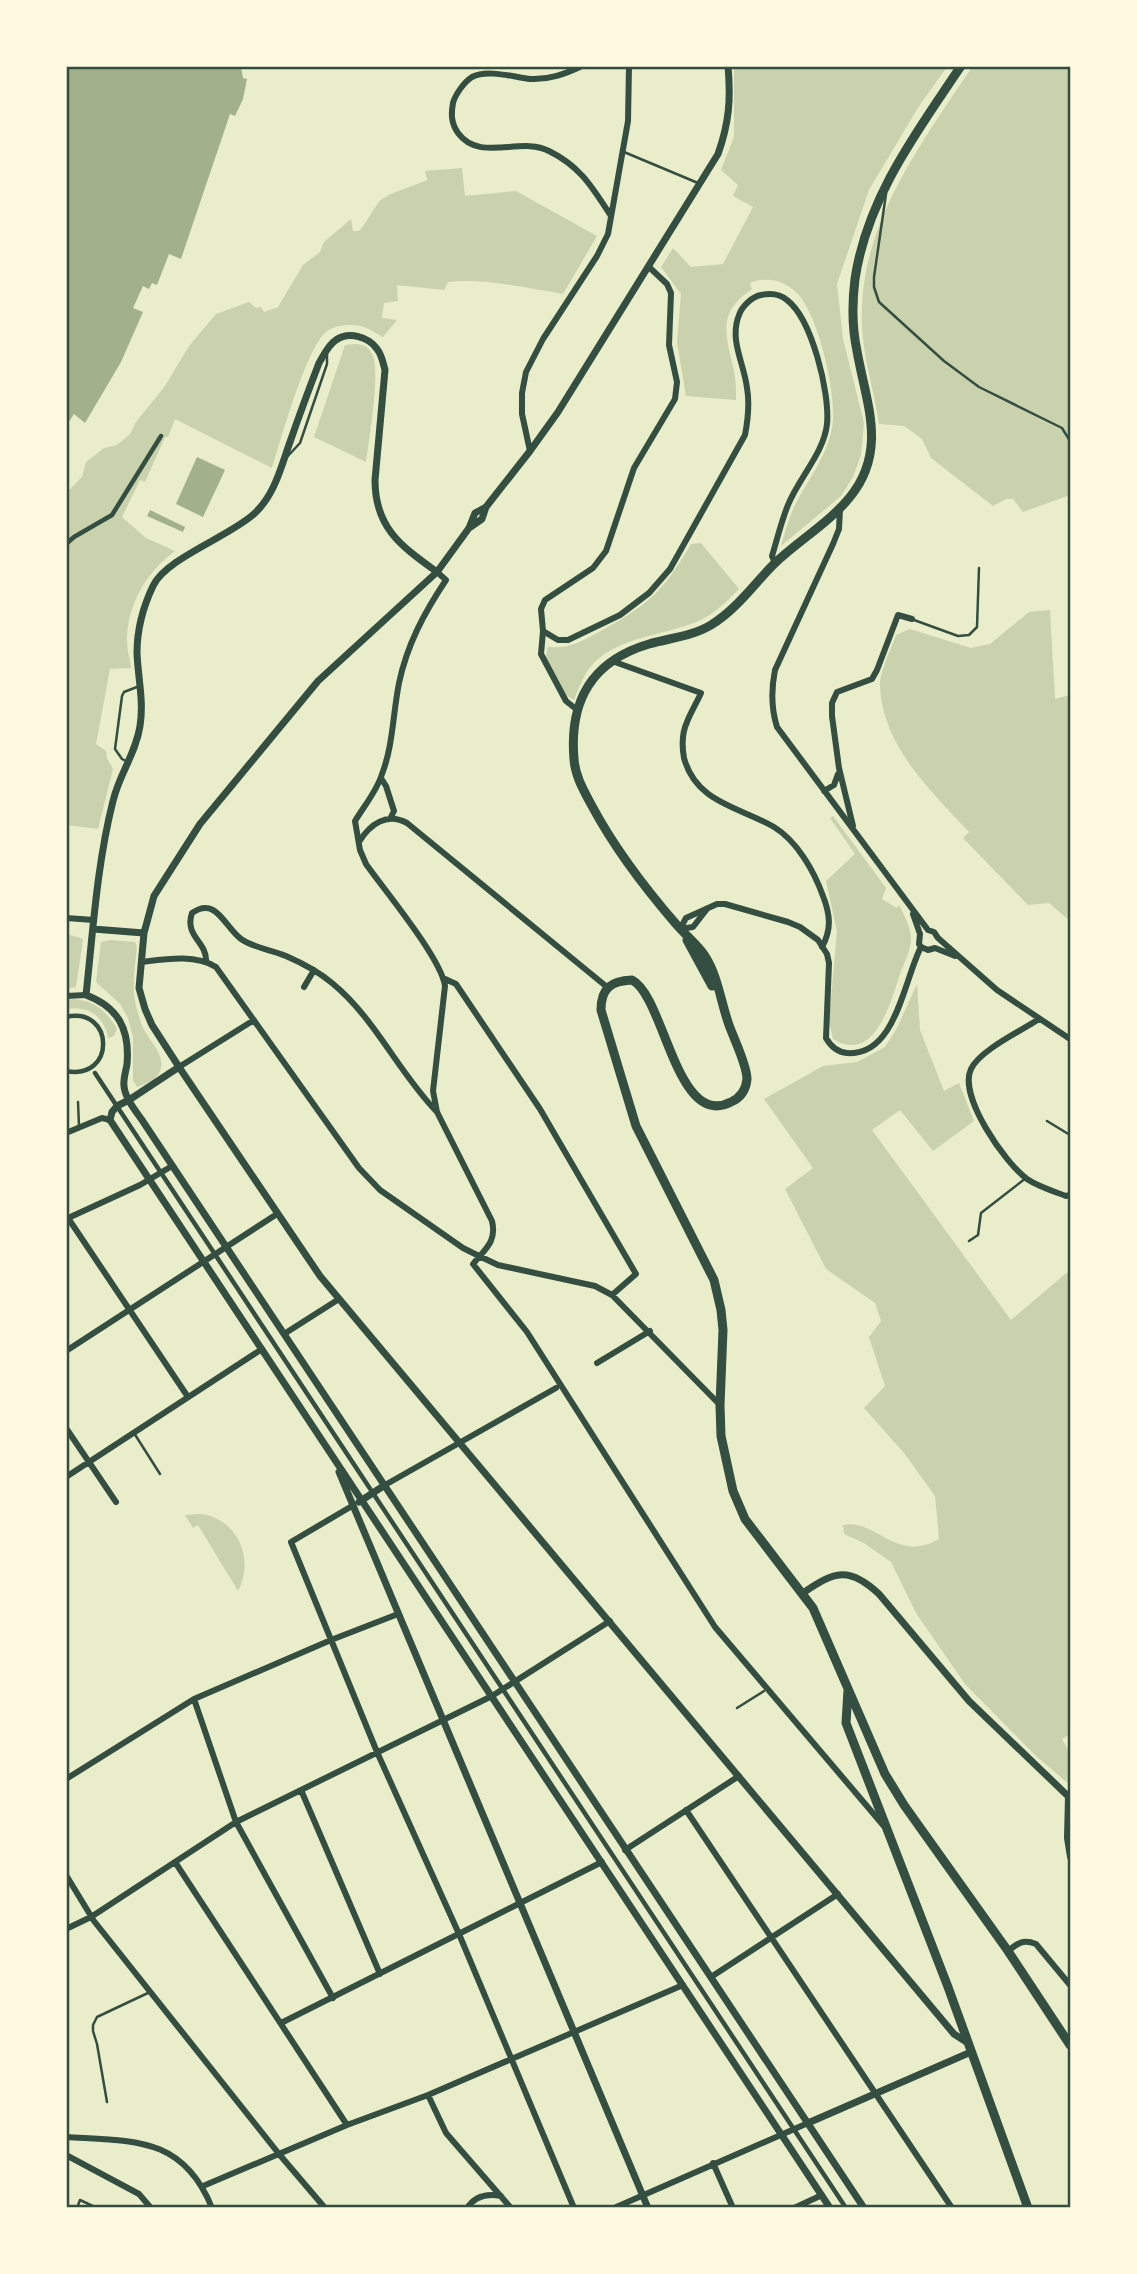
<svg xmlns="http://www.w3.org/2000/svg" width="1137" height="2274" viewBox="0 0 1137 2274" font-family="'Roboto Serif',serif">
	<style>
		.green { fill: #cad2ad }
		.water { fill: #a3b18a }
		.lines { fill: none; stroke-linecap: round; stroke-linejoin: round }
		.service { stroke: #344e41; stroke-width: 2.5 }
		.pedestrian { stroke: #344e41; stroke-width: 4.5 }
		.minor { stroke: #344e41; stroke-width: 6 }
		.tertiary { stroke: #344e41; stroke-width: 7 }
		.secondary { stroke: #344e41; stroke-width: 9 }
		.neatline { fill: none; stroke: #344e41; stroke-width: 2.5 }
	</style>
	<rect width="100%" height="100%" fill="#e9edc9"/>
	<path class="green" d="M 734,67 L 947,67 L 919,106 L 869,190 L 837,284 L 843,339 L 864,423 L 861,455 L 853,477 L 841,496 L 781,546 C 785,532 789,517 795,505 C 808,480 827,456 832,428 C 838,398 819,317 798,294 C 785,280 767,276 750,283 L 752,289 C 718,312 725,332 733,367 C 736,377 736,389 736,400 L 686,396 L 677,342 L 681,294 L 661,267 L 673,248 L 691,267 L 723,264 L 753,207 L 733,196 L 738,185 L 721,170 L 734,137 Z
		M 972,67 L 1070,67 L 1070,495 L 1023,512 L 1013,499 L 1006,499 L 993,506 L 931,458 L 922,439 L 904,426 L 879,424 C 875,395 866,367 863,339 C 852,234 917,150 972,67 Z
		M 462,168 L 465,196 L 516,191 L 597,236 L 563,294 C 526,288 485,278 448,282 L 444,290 L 397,285 L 398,301 L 384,303 L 382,318 L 397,320 L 383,337 C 377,334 370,329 364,327 C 354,323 335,325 327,331 C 306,348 281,439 272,468 L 175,419 L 168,437 L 165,437 L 145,482 L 140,480 L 122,517 L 146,538 L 175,551 C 147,571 127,605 127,640 C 127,649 130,659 131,668 L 110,669 L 96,744 L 106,751 L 107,758 L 113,769 L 98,829 L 67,825 L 67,492 L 82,477 L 86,462 L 104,448 L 117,445 L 130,434 L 136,422 L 165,386 L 189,346 L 216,314 L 249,302 L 256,308 L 261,307 L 264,312 L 278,307 L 303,265 L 320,252 L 324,242 L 351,219 L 353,231 L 359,231 C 367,222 372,211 379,202 C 387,193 414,186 427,180 L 425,171 Z
		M 354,344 C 362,344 368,346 372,354 C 381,370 369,440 366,462 L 314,437 L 345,345 Z
		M 701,543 L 739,589 C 726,602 714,615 696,622 C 662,636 612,637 588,670 C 582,679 578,690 574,700 L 563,693 L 545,659 L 548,647 C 571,649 579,642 599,632 C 648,605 662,593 691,544 Z
		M 1050,610 L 1055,699 L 1070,695 L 1070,921 L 1049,903 L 1028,905 L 963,838 L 969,832 C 931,791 883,747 880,687 C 879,674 891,649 896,635 L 910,629 L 971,648 L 990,644 L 1029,612 Z
		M 833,816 L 886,888 L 882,899 L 897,908 L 899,905 C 904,914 910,927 911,937 C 912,948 904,963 900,974 C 891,1001 875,1065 833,1039 L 829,1021 L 837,931 L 826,881 L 855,854 L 830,818 Z
		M 66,934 L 81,938 L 83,940 L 76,987 L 67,989 Z
		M 110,940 L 135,942 L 137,947 C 135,965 132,984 135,1002 C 137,1010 140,1020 143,1028 C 149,1040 164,1054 161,1068 C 159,1079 147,1083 137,1087 L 133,1080 L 133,1037 L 128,1018 L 120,1004 L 96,982 L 101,942 Z
		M 917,984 L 920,1030 L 944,1091 L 959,1083 L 974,1121 L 933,1151 L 900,1110 L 872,1130 L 1011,1320 L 1070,1270 L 1070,1734 L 1062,1739 L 1070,1753 L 1070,1785 L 1035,1755 L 965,1684 L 916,1613 L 891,1562 L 864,1543 L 844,1534 L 843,1525 C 876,1518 896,1564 939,1539 L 935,1496 L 904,1453 L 864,1408 L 885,1386 L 869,1337 L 881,1321 L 875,1303 L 826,1269 L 785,1189 L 813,1168 L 764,1099 L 823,1066 L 857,1062 L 885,1047 L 897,1028 Z
		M 73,999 C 94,1000 107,1011 117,1029 L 114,1036 L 108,1038 C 105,1017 88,1005 67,1009 L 67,1000 Z
		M 200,1514 C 238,1518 255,1560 238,1591 L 198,1525 L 193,1528 L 185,1515 Z"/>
	<path class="water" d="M 67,66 L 241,67 L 243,78 L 247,79 L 243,99 L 235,116 L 230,114 L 181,259 L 169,254 L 157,285 L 152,283 L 149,289 L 143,286 L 133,308 L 143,312 L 121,362 L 85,423 L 74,414 L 67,425 Z
		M 197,457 L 225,470 L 203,517 L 176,504 Z
		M 150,510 L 185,527 L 183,532 L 147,516 Z"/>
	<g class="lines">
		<path class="service" d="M 624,152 L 698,183
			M 886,194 L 874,277 L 874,287 L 879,302 L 944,361 L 979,387 L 1062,428 L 1070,441
			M 287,457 L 300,443 L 327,364 L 327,354
			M 914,620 L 958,636 L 969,635 L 977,627 L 979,568
			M 128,762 L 122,759 L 115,749 L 122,696 L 124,692 L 137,687
			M 78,1102 L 79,1126
			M 1047,1121 L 1070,1135
			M 969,1241 L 978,1235 L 981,1213 L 1026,1178
			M 134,1433 L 160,1474
			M 737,1708 L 764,1691
			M 107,2102 L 97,2044 L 93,2031 L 93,2025 L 97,2017 L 150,1992
			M 77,2208 L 80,2200 L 97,2208"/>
		<path class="pedestrian" d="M 66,544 L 74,537 L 112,515 L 161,436
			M 66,1017 C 115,1006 116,1081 66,1071
			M 95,1073 L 846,2208"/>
		<path class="minor" d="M 582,66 C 565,74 549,80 530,79 C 514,77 487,69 472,77 C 464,82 455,95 453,103 C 451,114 451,123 458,133 C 480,163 521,136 549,151 C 581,167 592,187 611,216
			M 530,451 L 522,414 L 522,393 L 526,372 L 543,339 L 597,256 L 608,234 L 628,121 L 629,66
			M 840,509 L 839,529 L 833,544 L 775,670 C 771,690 771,708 777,727 L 928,930 L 934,932 L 938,938 L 997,990 L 1070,1039
			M 437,572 L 446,580 C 424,613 407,645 399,683 C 393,713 393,746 382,774 C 377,791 364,806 355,821 L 360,850 L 366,864 C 385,891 441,958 445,986 L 433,1091 L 437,1112 L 492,1221 C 497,1242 485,1249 473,1264 L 527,1332 L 715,1627 L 883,1825
			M 543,631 L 558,640 L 568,640 L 620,615 L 649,593 L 670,569 L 745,435 C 748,419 750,404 747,388 C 744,363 729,340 739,315 C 742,306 753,296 761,295 C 770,293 780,294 787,300 C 812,319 830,393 827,424 C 824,453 798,479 788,505 C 781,522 777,540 772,556 L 775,563
			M 612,661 L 701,693 C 697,702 691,712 687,722 C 682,733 682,747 684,758 C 696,803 740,807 774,827 C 797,841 814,871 823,896 C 830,914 832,929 822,947
			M 576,709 L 566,701 L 541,654 L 543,631 L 541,609 L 545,600 L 593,568 L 606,551 L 634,468 L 675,399 L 677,382 L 669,345 L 671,293 L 667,284 L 649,267
			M 381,778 L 386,786 L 394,811 L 391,817
			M 824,791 L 834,785 L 838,774
			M 853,826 L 839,768 L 832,716 L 832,703 L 837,692 L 872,679 L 877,670 L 898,615 L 912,619
			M 359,842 C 370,824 387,812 407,823 L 607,987
			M 913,914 L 920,934 L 919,944 L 921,947
			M 66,918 L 94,920
			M 680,929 L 686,918 L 717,904 L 725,904 L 788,922 L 800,927 L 818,940 L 827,954 L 829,963 L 826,1038 C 831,1047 837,1052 847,1053 C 896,1057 904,979 921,947
			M 680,929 L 693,927 L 707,909
			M 921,947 L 928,950 L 935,948 L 955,956
			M 206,961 C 207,942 184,936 192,913 C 216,896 224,926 241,939 C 254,948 272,950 286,956 C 302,963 319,972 332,983 C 375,1018 398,1072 437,1112
			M 142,962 C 166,959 195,954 216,967 L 359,1168 L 380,1190 L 463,1248 L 479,1256 L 498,1265 L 595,1286 L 612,1295 L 720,1405
			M 443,978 L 456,984 L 540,1109 L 636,1274 L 612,1295
			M 304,987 L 314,970
			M 66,996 L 86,995
			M 1039,1019 C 1021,1031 980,1050 971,1069 C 958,1096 1005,1163 1027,1179 C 1039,1187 1053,1191 1066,1196 L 1070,1195
			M 179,1067 L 254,1020
			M 66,1133 L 102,1118 L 110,1120
			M 66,1215 L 188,1397
			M 66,1219 L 140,1185 L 172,1166
			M 284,1334 L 339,1299
			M 66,1351 L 277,1214
			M 597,1363 L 650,1331
			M 66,1428 L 116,1502
			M 66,1477 L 262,1349
			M 385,1485 L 556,1388
			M 352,1506 L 291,1542 L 377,1752 L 459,1934 L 574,2208
			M 194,1699 L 236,1822 L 333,1998
			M 66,1779 L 194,1699 L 331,1640 L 398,1614
			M 301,1790 L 380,1974
			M 1068,1796 L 1067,1838 L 1070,1857
			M 686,1810 L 952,2208
			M 625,1850 L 739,1776
			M 175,1862 L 347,2125
			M 66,1875 L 94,1921 L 279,2154 L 325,2208
			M 66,1929 L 91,1917 L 236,1822 L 492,1696 L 610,1621
			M 1008,1951 C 1018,1943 1023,1939 1036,1944 L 1070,1985
			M 711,1977 L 838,1894
			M 281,2023 L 602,1862
			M 428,2095 L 446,2133 L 511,2208
			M 66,2137 C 133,2141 183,2136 212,2208
			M 66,2155 L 139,2194 L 151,2208
			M 713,2163 L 733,2208
			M 203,2186 L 347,2125 L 428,2095 L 683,1985
			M 467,2208 C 475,2196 487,2193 501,2196
			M 614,2208 L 808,2123
			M 794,2208 L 822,2195"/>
		<path class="tertiary" d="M 486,507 L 475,513 L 469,528 L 437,572 L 318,681 L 200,824 L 154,896 L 144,933 L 139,988 L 145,1009 L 152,1025 L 179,1067 L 320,1276 L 954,2034 L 968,2043
			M 469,528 L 482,519 L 486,507 L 530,451 L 558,412 L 718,154 C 729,123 731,100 728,66
			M 437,572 C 401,546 375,528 375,480 L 385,370 C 383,363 382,355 377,349 C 369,337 349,331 336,340 C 328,345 324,355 319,363 C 309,389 299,416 290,442 C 281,467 275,494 255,513 C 231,536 166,558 153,586 C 143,607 137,629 137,653 C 138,678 144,701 140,726 C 136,753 119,775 113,801 C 97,864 93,931 86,995 C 118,1007 130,1029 127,1064 C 126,1071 123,1079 124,1086 C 125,1098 135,1110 142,1120 L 864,2208
			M 93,929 L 144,933
			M 179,1067 L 129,1100 L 117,1106 L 112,1112 L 110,1120 L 830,2208
			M 339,1472 L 648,2208
			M 359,1502 L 385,1485
			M 803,1593 C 835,1571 849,1566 879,1594 L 969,1701 L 1070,1798
			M 808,2123 L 971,2052"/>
		<path class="secondary" d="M 961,66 C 916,133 867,198 855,279 C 852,303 852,328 857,351 C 866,403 888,450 850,497 C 829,523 798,541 774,564 C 754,584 736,610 711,625 C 693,636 670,638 649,644 C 592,661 569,700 574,759 C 575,776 584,791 592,806 C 615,849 644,887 676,924 C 685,935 697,944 705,956 C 718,976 721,1003 729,1025 C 734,1039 747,1065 747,1079 C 746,1090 740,1098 731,1102 C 676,1130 665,997 632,980 C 611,981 601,988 601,1010 L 636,1126 L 714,1280 L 721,1310 L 723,1330 L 720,1405 L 721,1436 L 733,1491 L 745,1519 L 813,1608 L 885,1774 L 904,1805 L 1008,1951 L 1070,2045
			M 687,940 L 712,986
			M 848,1690 L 846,1723 L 948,1987 L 1028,2208"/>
	</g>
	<rect width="1137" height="2274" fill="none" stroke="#fefae0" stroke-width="136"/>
	<rect x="68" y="68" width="1001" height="2138" class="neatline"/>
</svg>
